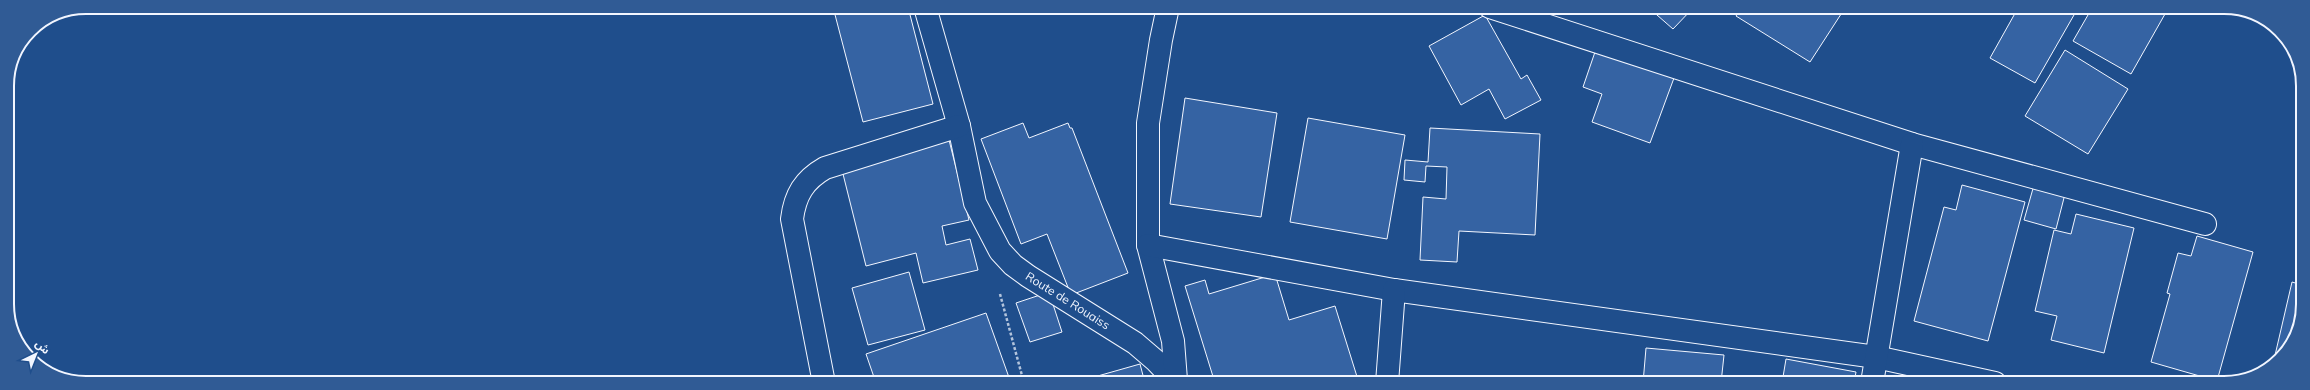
<svg xmlns="http://www.w3.org/2000/svg" width="2310" height="390" viewBox="0 0 2310 390" font-family="Mulish,'Noto Sans Arabic',sans-serif">
	<style>
		.building { fill: #3563a3; stroke: #f2f6ff }
		.lines { fill: none; stroke-linecap: round; stroke-linejoin: round }
		.minor-casing { stroke: #f2f6ff; stroke-width: 24 }
		.path { stroke: #b3c4dc; stroke-width: 2.5; stroke-dasharray: 3 2; stroke-linecap: butt }
		.minor { stroke: #1f4e8c; stroke-width: 22 }
		.labels { text-anchor: middle; stroke-width: 3; stroke-linejoin: round; paint-order: stroke }
		.street-label { font-size: 12px; fill: #f2f6ff; stroke: #1f4e8c }
		.rim { fill: none; stroke: #f2f6ff; stroke-width: 2 }
	</style>
	<rect width="100%" height="100%" fill="#1f4e8c"/>
	<path class="building" d="M 833,7 L 908,7 L 933,104 L 863,122 Z
		M 1649,8 L 1693,8 L 1673,29 Z
		M 1741,8 L 1845,8 L 1810,62 L 1736,16 Z
		M 2018,8 L 2078,8 L 2035,83 L 1990,58 Z
		M 2092,8 L 2154,8 L 2165,14 L 2131,74 L 2073,41 Z
		M 1485,15 L 1521,79 L 1527,75 L 1541,100 L 1505,119 L 1489,89 L 1461,105 L 1429,46 Z
		M 1596,49 L 1674,78 L 1650,143 L 1592,122 L 1602,94 L 1583,87 Z
		M 2065,50 L 2128,89 L 2088,154 L 2025,116 Z
		M 1185,98 L 1277,113 L 1261,217 L 1170,204 Z
		M 1308,118 L 1405,135 L 1387,239 L 1290,222 Z
		M 1023,123 L 1029,138 L 1068,123 L 1070,128 L 1072,128 L 1128,273 L 1071,295 L 1047,234 L 1021,244 L 981,139 Z
		M 1430,128 L 1540,134 L 1535,235 L 1459,231 L 1457,262 L 1420,260 L 1423,197 L 1446,199 L 1447,167 L 1426,166 L 1425,182 L 1404,180 L 1405,160 L 1428,162 Z
		M 949,140 L 969,220 L 942,226 L 946,245 L 970,239 L 978,270 L 923,283 L 916,253 L 866,266 L 841,166 Z
		M 1962,185 L 2025,202 L 1988,341 L 1914,321 L 1944,207 L 1956,210 Z
		M 2034,185 L 2065,194 L 2056,229 L 2024,220 Z
		M 2076,214 L 2134,228 L 2104,353 L 2051,340 L 2057,316 L 2035,311 L 2054,230 L 2071,234 Z
		M 2197,236 L 2253,252 L 2217,381 L 2151,362 L 2170,294 L 2167,293 L 2178,253 L 2191,256 Z
		M 909,272 L 925,330 L 868,345 L 852,288 Z
		M 1275,274 L 1289,320 L 1335,306 L 1359,383 L 1215,383 L 1185,286 L 1205,280 L 1209,294 Z
		M 2292,282 L 2302,285 L 2302,314 L 2292,343 L 2273,364 Z
		M 1049,292 L 1062,332 L 1030,342 L 1016,303 Z
		M 986,313 L 1011,383 L 876,383 L 866,354 Z
		M 1646,348 L 1724,355 L 1721,383 L 1643,383 Z
		M 1786,359 L 1856,372 L 1854,383 L 1782,383 Z
		M 1140,364 L 1145,383 L 1073,383 Z"/>
	<g class="lines">
		<g class="minor-casing">
			<g id="minor">
				<path id="s1" d="M 925,7 L 959,126 L 975,203 L 1000,251 L 1013,265 L 1028,276 L 1135,343 L 1156,361 L 1177,383"/>
				<path d="M 1168,7 L 1161,40 L 1148,123 L 1148,245 L 1173,341 L 1176,380"/>
				<path d="M 1490,7 L 1912,144 L 2205,224"/>
				<path d="M 1148,245 L 1394,290 L 1876,357 L 1995,383"/>
				<path d="M 824,383 L 792,219 C 795,195 804,180 825,168 L 959,126"/>
				<path d="M 1387,383 L 1394,290"/>
				<path d="M 1872,383 L 1912,144"/>
			</g>
		</g>
		<path class="path" d="M 1000,294 L 1024,383"/>
		<use href="#minor" class="minor"/>
	</g>
	<g class="labels">
		<g class="street-label">
			<text dy="4" stroke="none"><textPath href="#s1" startOffset="341">Route de Rouaiss</textPath></text>
		</g>
	</g>
	<path d="M0 0H2310V390H0ZM86 14H2224A72 72 0 0 1 2296 86V304A72 72 0 0 1 2224 376H86A72 72 0 0 1 14 304V86A72 72 0 0 1 86 14Z" fill="#305b95" fill-rule="evenodd"/>
	<path class="rim" d="M86 14H2224A72 72 0 0 1 2296 86V304A72 72 0 0 1 2224 376H86A72 72 0 0 1 14 304V86A72 72 0 0 1 86 14Z"/>
	<g transform="translate(36 354) rotate(43)" stroke="#1f4e8c" stroke-width="3" paint-order="stroke">
	<path d="M0-3L7 15L0 10L-7 15Z" fill="#f2f6ff"/>
	<text y="-6" font-size="11" font-weight="bold" text-anchor="middle" fill="#f2f6ff">ش</text>
	</g>
</svg>
